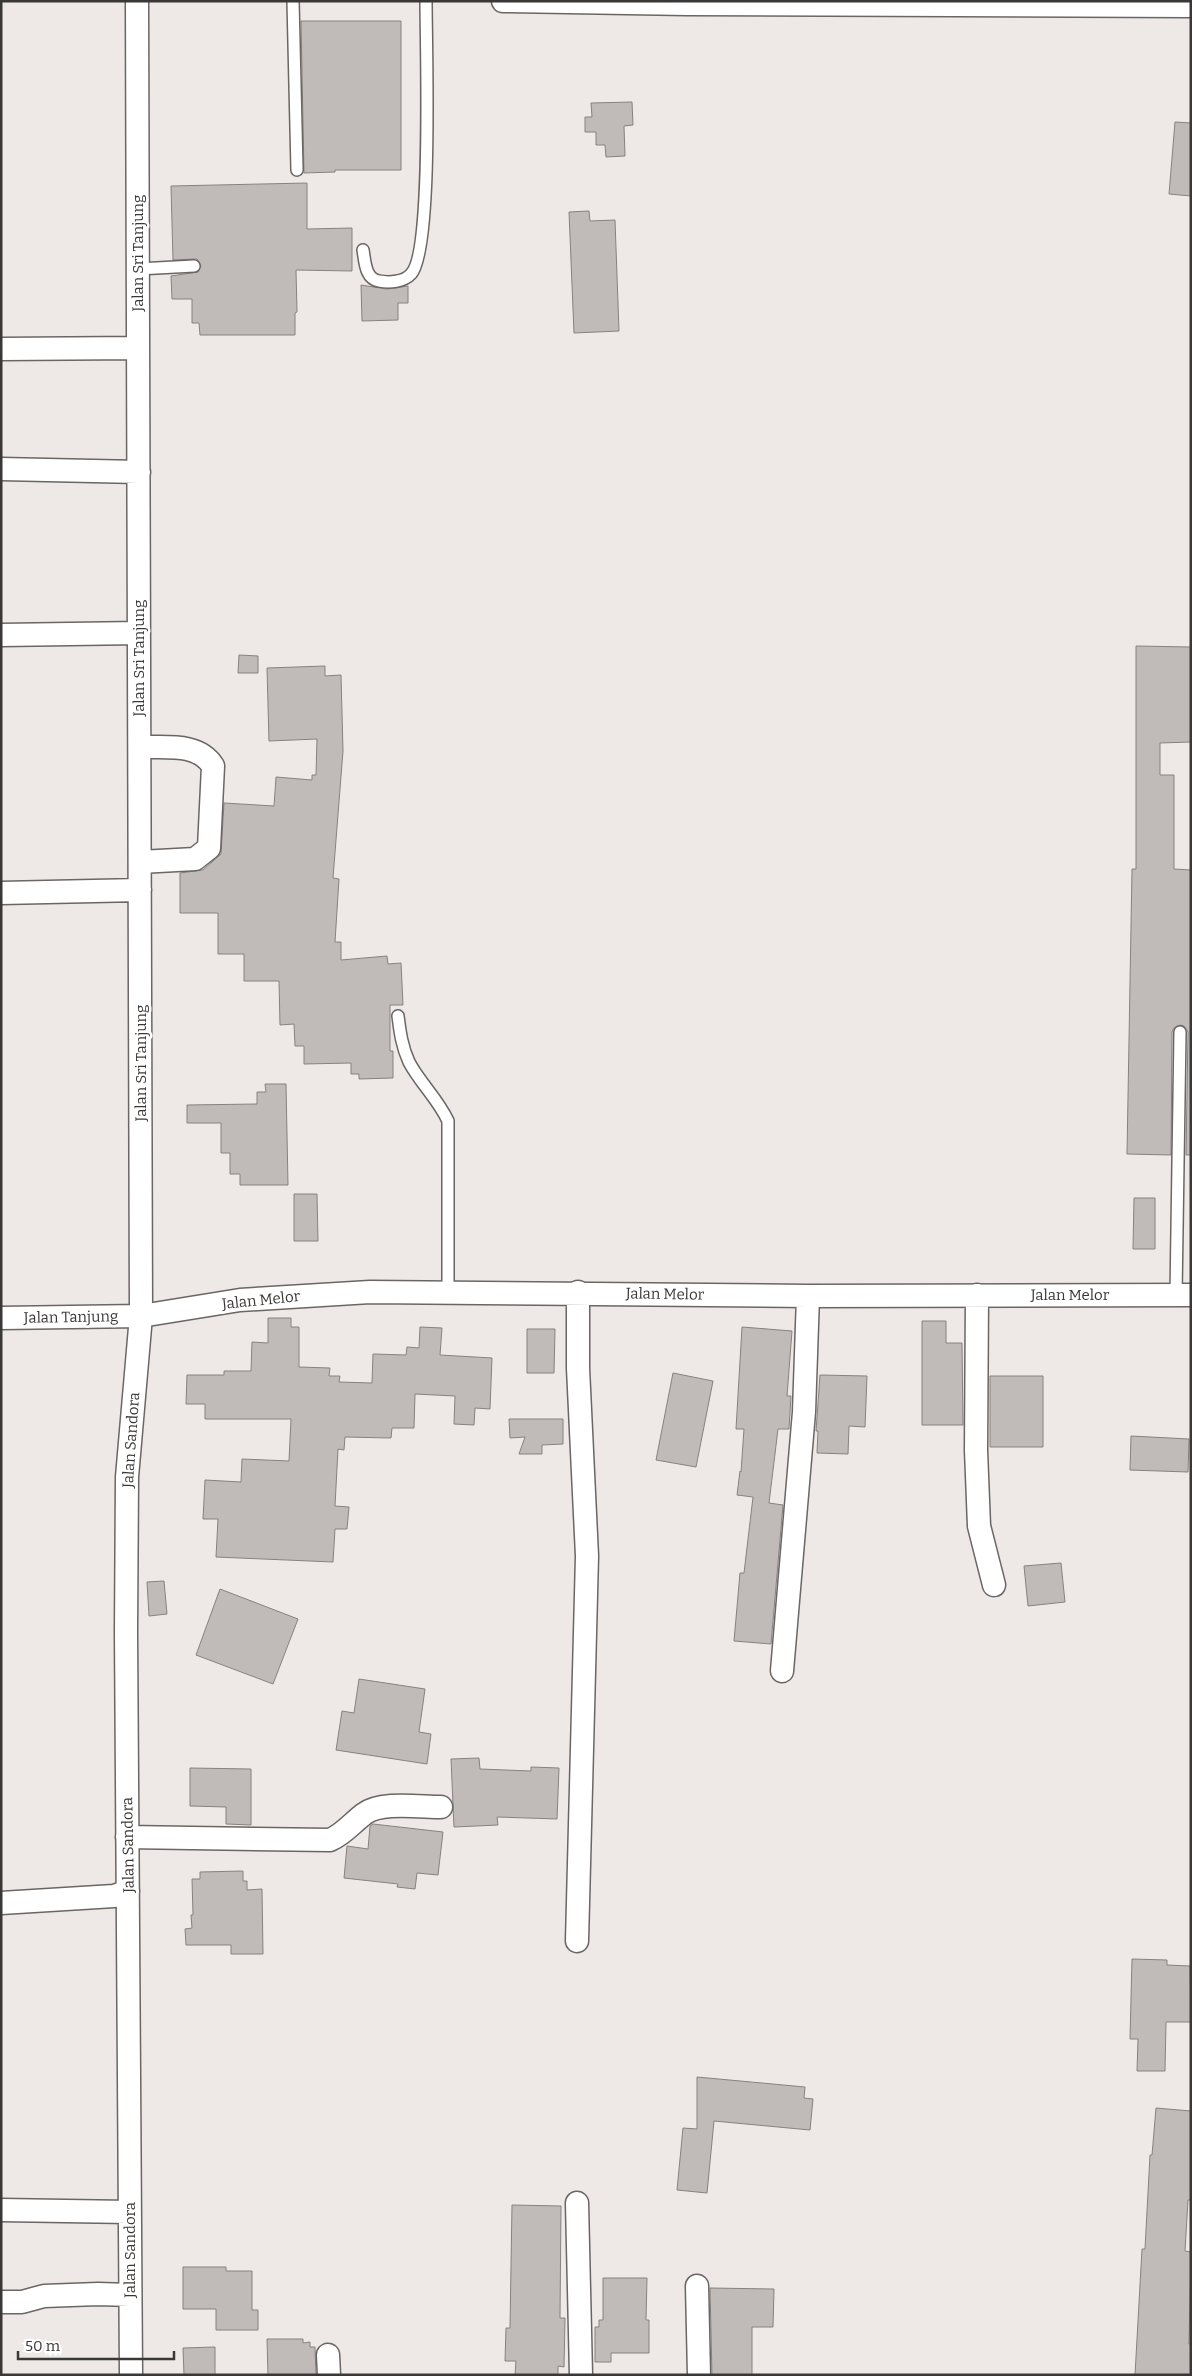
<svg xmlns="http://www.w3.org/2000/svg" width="1192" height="2376" viewBox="0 0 1192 2376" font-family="Bitter,serif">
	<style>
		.building { fill: #c0bbb9; stroke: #868280 }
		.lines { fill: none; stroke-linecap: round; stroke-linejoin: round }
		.lane-casing { stroke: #6a6664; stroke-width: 14 }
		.street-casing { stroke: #6a6664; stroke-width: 25 }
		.lane { stroke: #fff; stroke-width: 11 }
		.street { stroke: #fff; stroke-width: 22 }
		.labels { text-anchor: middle; stroke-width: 5; stroke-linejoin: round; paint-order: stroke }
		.street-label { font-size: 15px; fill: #3a3837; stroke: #fff }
	</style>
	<rect width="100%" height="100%" fill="#eee9e7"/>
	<path class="building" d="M 301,21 L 401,21 L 401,170 L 335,170 L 335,172 L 304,173 Z
		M 632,102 L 633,125 L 624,126 L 625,156 L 606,157 L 605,145 L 596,145 L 596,132 L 585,132 L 585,117 L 592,117 L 591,103 Z
		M 1175,122 L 1191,123 L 1191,196 L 1169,194 Z
		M 307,183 L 307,229 L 352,228 L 352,271 L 296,270 L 297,312 L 295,313 L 295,335 L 200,335 L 199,323 L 192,323 L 192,299 L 172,299 L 171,276 L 198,272 L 201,266 L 197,259 L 173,260 L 171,186 Z
		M 589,211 L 590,221 L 615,220 L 619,331 L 574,333 L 569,212 Z
		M 361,285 L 387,289 L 408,286 L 408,303 L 398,303 L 398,320 L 362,321 Z
		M 1136,646 L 1191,647 L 1191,742 L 1160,743 L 1160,775 L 1174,775 L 1174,869 L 1191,870 L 1191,1155 L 1186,1155 L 1188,1032 L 1184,1026 L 1180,1025 L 1174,1028 L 1172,1032 L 1171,1155 L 1127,1154 L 1132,869 L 1136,869 Z
		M 239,655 L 258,656 L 258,673 L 238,673 Z
		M 325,666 L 325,676 L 341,675 L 343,751 L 333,878 L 339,879 L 335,942 L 341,942 L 341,960 L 387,956 L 388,964 L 401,963 L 403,1005 L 390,1005 L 390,1051 L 393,1051 L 393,1078 L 359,1079 L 359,1074 L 351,1074 L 351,1063 L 304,1064 L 304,1046 L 295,1046 L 294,1024 L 280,1025 L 279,981 L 244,981 L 244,954 L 218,954 L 218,913 L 180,913 L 180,873 L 203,870 L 221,854 L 224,803 L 274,806 L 276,777 L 312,780 L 312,775 L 316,775 L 317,739 L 269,741 L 267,668 Z
		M 265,1084 L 286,1084 L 288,1185 L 240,1185 L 240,1174 L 230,1174 L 230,1153 L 221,1153 L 221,1123 L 187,1123 L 187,1105 L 257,1104 L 257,1092 L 266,1092 Z
		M 294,1194 L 317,1194 L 318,1241 L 294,1241 Z
		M 1134,1198 L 1155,1198 L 1155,1249 L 1133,1249 Z
		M 268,1318 L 291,1318 L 291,1327 L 299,1327 L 299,1367 L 330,1368 L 329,1376 L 340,1376 L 339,1382 L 372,1383 L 373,1354 L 406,1355 L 407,1347 L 419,1348 L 420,1327 L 442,1328 L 440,1355 L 492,1358 L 490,1409 L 475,1408 L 474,1425 L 454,1424 L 455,1396 L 415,1394 L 414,1428 L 392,1428 L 391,1438 L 345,1437 L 344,1450 L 338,1449 L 335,1506 L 349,1507 L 347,1529 L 335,1529 L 333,1562 L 216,1557 L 218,1519 L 203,1519 L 205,1480 L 241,1482 L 242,1459 L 289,1461 L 291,1419 L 205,1419 L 205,1404 L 186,1404 L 187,1375 L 224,1375 L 224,1371 L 251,1371 L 252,1342 L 268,1343 Z
		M 922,1321 L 946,1321 L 946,1343 L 962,1343 L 963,1425 L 922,1425 Z
		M 742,1327 L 792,1331 L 787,1396 L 791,1396 L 789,1429 L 778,1429 L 769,1503 L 783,1505 L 771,1644 L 734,1641 L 740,1573 L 744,1573 L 753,1497 L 737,1495 L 740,1471 L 741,1472 L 744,1429 L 736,1429 Z
		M 527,1329 L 555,1329 L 554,1373 L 527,1373 Z
		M 673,1373 L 713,1381 L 696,1467 L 656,1460 Z
		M 820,1375 L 867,1376 L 865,1427 L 849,1426 L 848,1454 L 817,1453 L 818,1431 L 816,1431 Z
		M 990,1376 L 1043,1376 L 1043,1447 L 990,1447 Z
		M 509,1419 L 563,1419 L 563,1444 L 542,1445 L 542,1454 L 519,1454 L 525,1437 L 510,1438 Z
		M 1131,1436 L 1189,1439 L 1188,1472 L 1130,1470 Z
		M 1061,1563 L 1065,1602 L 1028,1606 L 1024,1566 Z
		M 164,1581 L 167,1614 L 149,1616 L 147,1582 Z
		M 220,1589 L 298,1619 L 273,1684 L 196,1655 Z
		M 359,1679 L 425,1689 L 419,1732 L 431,1734 L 427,1764 L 336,1750 L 342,1711 L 354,1713 Z
		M 479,1758 L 480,1769 L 531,1771 L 531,1767 L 559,1768 L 557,1819 L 497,1817 L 498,1825 L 454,1827 L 451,1759 Z
		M 190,1768 L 251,1769 L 251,1825 L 226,1824 L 226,1807 L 190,1806 Z
		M 373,1824 L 443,1832 L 438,1875 L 417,1873 L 415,1889 L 397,1887 L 398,1884 L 344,1878 L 347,1846 L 368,1849 L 370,1826 Z
		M 243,1871 L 243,1881 L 247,1881 L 247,1890 L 262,1889 L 263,1954 L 231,1954 L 231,1945 L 186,1945 L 185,1929 L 192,1928 L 191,1915 L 193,1915 L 192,1879 L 200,1879 L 200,1872 Z
		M 1132,1959 L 1167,1960 L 1167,1965 L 1190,1966 L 1191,2022 L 1166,2022 L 1165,2071 L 1137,2071 L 1138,2039 L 1130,2039 Z
		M 697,2077 L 805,2087 L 804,2098 L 813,2099 L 810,2130 L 714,2121 L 707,2193 L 677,2190 L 683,2128 L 697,2129 Z
		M 1156,2108 L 1191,2111 L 1191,2200 L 1188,2200 L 1185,2251 L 1191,2252 L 1189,2344 L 1191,2344 L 1191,2375 L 1135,2375 L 1142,2249 L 1145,2249 L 1150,2155 L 1152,2155 Z
		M 512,2205 L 561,2206 L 560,2318 L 565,2318 L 564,2367 L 558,2366 L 558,2375 L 515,2375 L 516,2361 L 505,2361 L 506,2328 L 510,2328 Z
		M 183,2267 L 226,2267 L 226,2271 L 252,2271 L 252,2310 L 258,2310 L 258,2330 L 216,2330 L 216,2309 L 183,2309 Z
		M 603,2278 L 647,2278 L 646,2320 L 649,2320 L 649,2353 L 611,2353 L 611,2362 L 595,2362 L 595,2327 L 599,2327 L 599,2320 L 603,2320 Z
		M 710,2288 L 774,2289 L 773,2327 L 752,2327 L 752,2375 L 712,2375 Z
		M 267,2339 L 303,2339 L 303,2343 L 310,2342 L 310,2347 L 315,2347 L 316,2375 L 268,2375 Z
		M 215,2347 L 215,2375 L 184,2375 L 183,2348 Z"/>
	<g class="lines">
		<g class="lane-casing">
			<path id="lane" d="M 293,1 L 297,170
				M 363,250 C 365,261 365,279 379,281 C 389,283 404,282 411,274 C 433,252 426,43 426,1
				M 138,269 L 194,266
				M 398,1016 C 400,1032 402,1047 409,1062 C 420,1083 438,1099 448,1121 L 448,1292
				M 1176,1295 L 1180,1032"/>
		</g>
		<g class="street-casing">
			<path id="street" d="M 503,1 L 687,4 L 1191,6
				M 1,349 L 138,348
				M 1,469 L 139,472
				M 1,635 L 139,633
				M 140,747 C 165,748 198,742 213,766 L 209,848 L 195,859 L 140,862
				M 1,893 L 140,890
				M 977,1295 L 976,1450 L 979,1526 L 994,1585
				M 1,1318 L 141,1316 L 240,1300 L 370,1292 L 808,1296 L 1191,1295
				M 782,1671 L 804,1412 L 808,1296
				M 127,1837 L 330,1840 C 344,1834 352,1823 364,1814 C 380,1801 420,1807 441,1807
				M 1,1903 L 114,1896 L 128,1891
				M 577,1941 L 587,1556 L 578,1368 L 578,1292
				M 577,2203 L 581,2375
				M 1,2210 L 130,2212
				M 697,2286 L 699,2375
				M 1,2302 L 22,2302 L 44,2296 L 98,2294 L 130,2295
				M 328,2355 L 329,2375
				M 131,2375 L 126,1632 L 127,1477 L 141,1316 L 137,1"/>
		</g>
		<use href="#lane" class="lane"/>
		<use href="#street" class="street"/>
	</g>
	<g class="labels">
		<g class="street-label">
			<text transform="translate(138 253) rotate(-90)" y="5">Jalan Sri Tanjung</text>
			<text transform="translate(139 658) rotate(-90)" y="5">Jalan Sri Tanjung</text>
			<text transform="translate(141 1063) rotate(-90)" y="5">Jalan Sri Tanjung</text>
			<text transform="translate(665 1294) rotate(1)" y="5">Jalan Melor</text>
			<text x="1070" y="1300">Jalan Melor</text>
			<text transform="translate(261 1300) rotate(-6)" y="5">Jalan Melor</text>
			<text transform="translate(71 1317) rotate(-1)" y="5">Jalan Tanjung</text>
			<text transform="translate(131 1440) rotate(-86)" y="5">Jalan Sandora</text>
			<text transform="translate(128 1845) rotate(-91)" y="5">Jalan Sandora</text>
			<text transform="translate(130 2250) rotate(-90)" y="5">Jalan Sandora</text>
		</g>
	</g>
	<rect width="1192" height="2376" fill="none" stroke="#3a3837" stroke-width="5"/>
	<path d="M18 2351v8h156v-8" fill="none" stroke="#3a3837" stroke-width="2.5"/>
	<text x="25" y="2351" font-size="15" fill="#3a3837" stroke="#ffffff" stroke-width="4" paint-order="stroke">50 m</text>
</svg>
